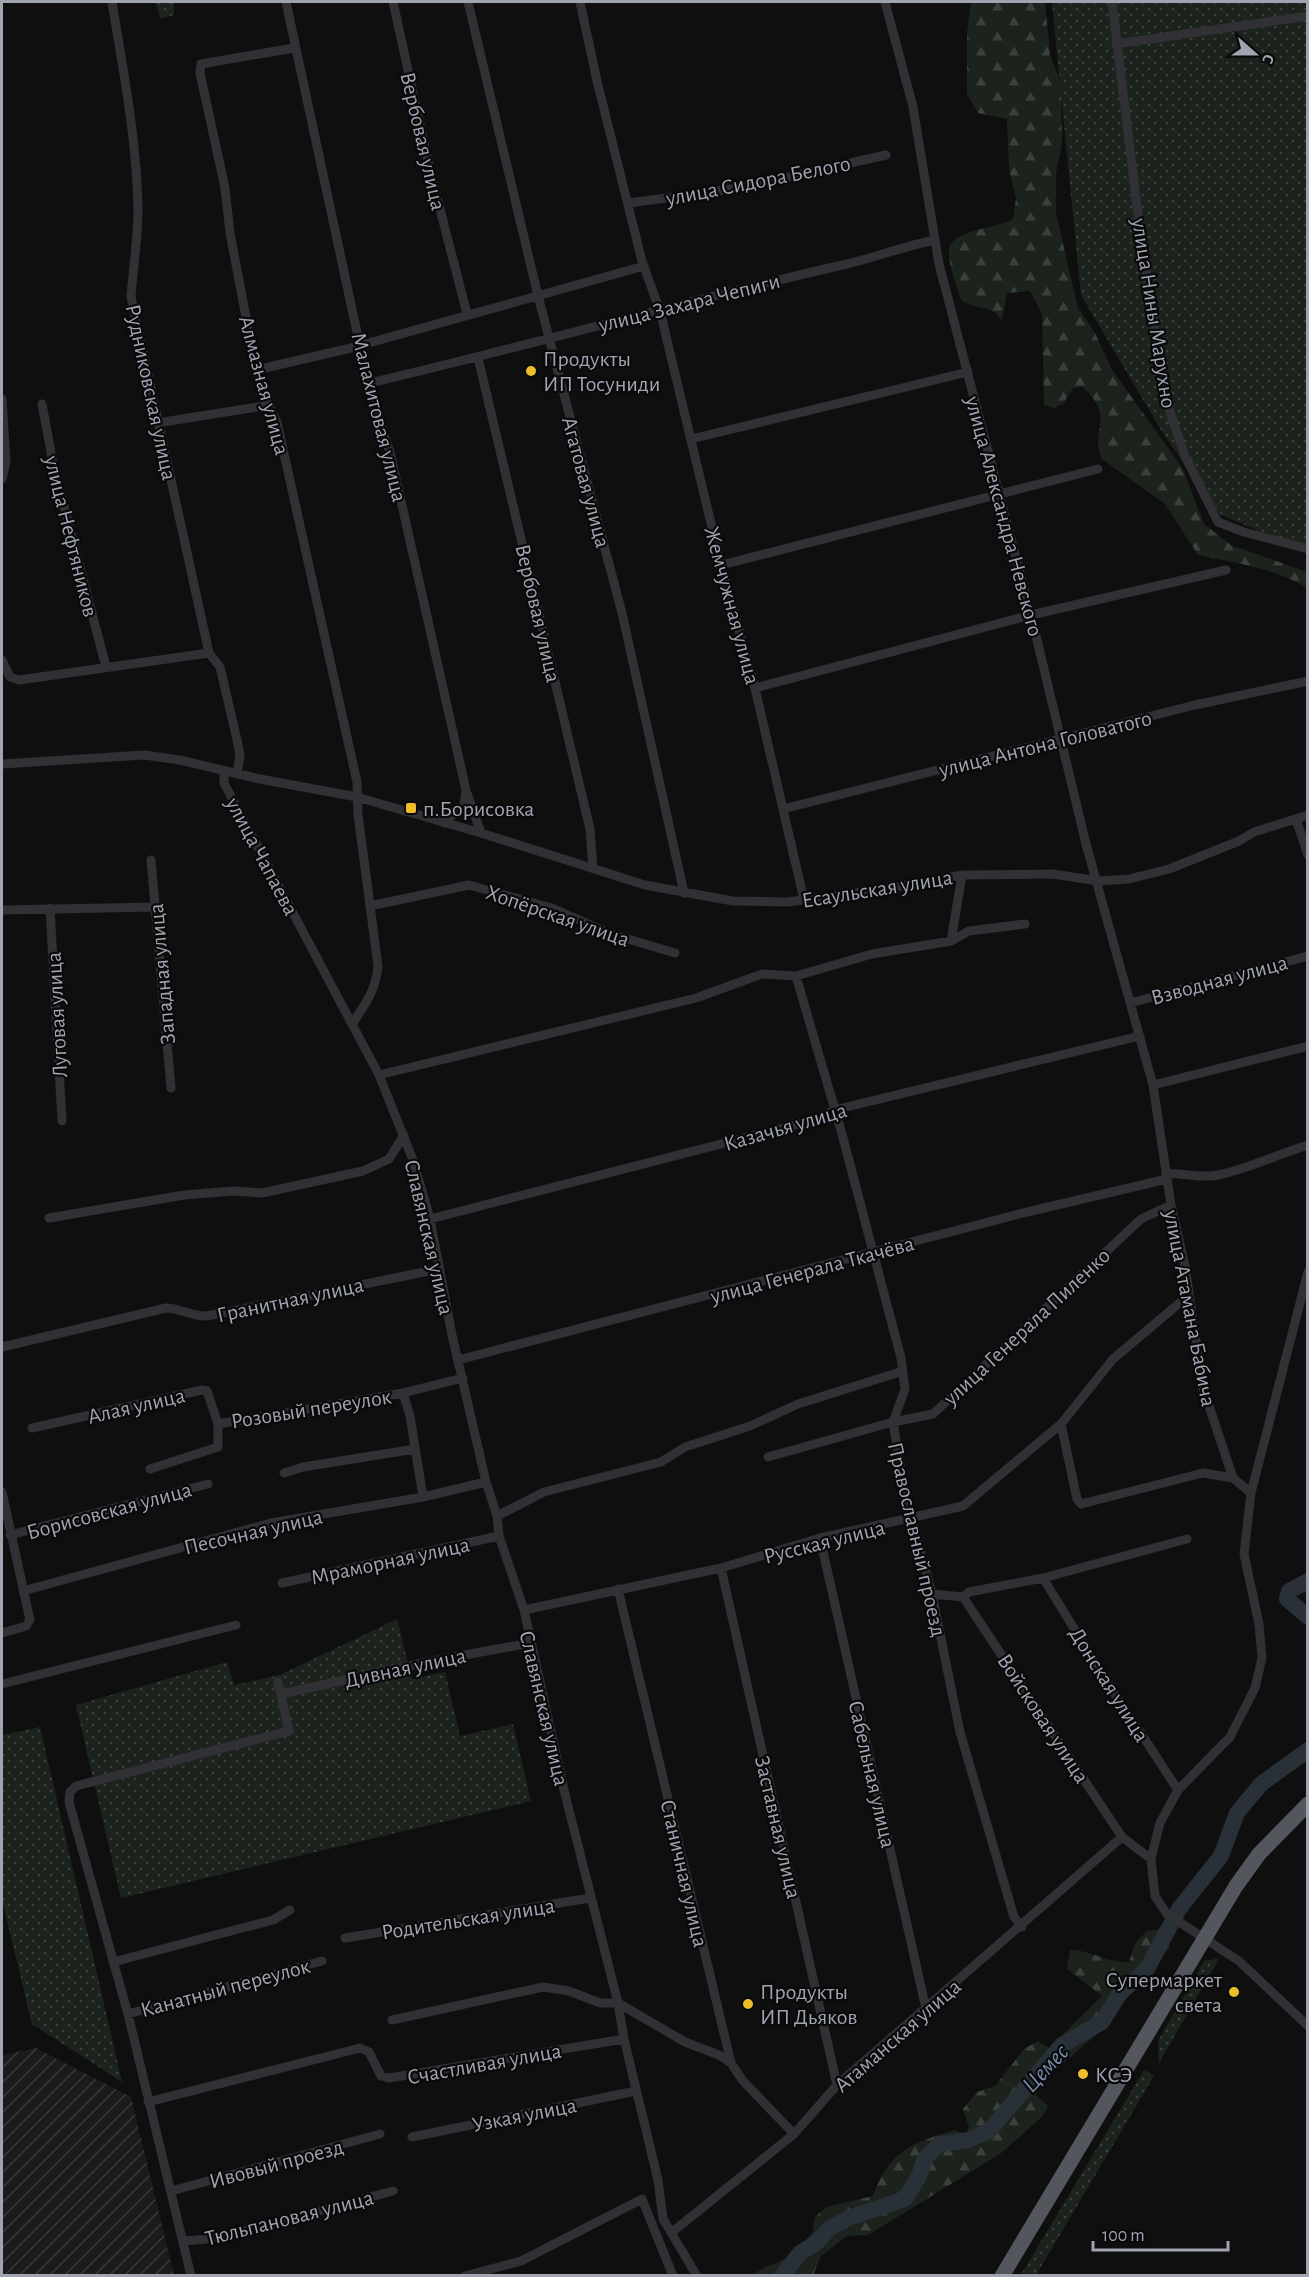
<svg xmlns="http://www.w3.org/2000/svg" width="1309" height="2277" viewBox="0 0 1309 2277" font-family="'Alegreya Sans',sans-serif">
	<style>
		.industrial { fill: url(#industrial-furrows) }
		.green { fill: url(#green-dots) }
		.forest { fill: url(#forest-firs) }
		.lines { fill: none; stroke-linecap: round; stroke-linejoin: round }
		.river { stroke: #293038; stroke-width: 16 }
		.minor { stroke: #303035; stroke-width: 9 }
		.trunk { stroke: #54565d; stroke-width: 15 }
		.poi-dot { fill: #ecbe2b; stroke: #0a0a0b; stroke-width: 2 }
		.labels { text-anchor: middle; stroke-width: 4.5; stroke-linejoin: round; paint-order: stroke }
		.street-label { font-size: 22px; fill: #a0a4b1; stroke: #0a0a0b }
		.poi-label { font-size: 22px; fill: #a0a4b1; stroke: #0a0a0b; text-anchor: start }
		.water-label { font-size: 24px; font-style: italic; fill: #778eac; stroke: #0a0a0b }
	</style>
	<defs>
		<pattern id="industrial-furrows" width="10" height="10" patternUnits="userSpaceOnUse" patternTransform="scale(1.5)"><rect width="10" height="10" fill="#1b1b1d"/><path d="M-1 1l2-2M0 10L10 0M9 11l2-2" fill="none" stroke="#39393b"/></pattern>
		<pattern id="green-dots" width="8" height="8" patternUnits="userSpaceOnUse" patternTransform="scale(1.5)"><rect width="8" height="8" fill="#1c231d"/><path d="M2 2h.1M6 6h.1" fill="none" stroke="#3a403b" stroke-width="1.8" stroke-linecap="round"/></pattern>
		<pattern id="forest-firs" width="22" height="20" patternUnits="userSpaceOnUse" patternTransform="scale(1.5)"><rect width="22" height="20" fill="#1c231d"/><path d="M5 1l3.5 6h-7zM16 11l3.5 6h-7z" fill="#3a403b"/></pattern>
	</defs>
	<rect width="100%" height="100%" fill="#0f0f10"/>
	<path class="industrial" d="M 36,2048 L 131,2097 L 174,2275 L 2,2275 L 2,2055 Z"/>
	<path class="green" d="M 155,2 L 174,2 L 174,15 L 161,19 Z
		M 1052,2 L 1307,2 L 1307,551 L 1221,515 L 1164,435 L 1081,295 Z
		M 397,1619 L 412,1679 L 445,1672 L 460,1736 L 513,1724 L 531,1801 L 121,1898 L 76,1705 L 227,1662 L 234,1685 L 280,1675 Z
		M 40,1727 L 122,2082 L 32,2024 L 2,1900 L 2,1735 Z
		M 1219,1959 L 1159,2063 L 1158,2041 L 1204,1961 Z
		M 1144,2070 L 1154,2076 L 1036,2275 L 1022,2273 Z"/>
	<path class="forest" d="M 971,2 L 1045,2 L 1050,55 L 1061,83 L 1062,143 L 1056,173 L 1056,214 L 1078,308 L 1095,333 L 1112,370 L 1183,469 L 1204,524 L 1231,545 L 1307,572 L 1307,589 C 1281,569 1230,562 1198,555 L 1165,504 L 1102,459 C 1088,430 1118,421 1083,387 L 1073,388 L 1063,404 L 1054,408 L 1044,405 L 1042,314 L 1030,291 L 1007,293 L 1002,321 C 992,303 976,311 961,300 C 957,286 948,265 949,250 C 950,230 996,229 1013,219 L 1016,199 L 1009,169 L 1007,119 L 978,113 L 967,94 L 967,33 Z
		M 1161,1929 L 1170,1947 L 1097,2034 L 1051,2074 L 1036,2095 L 1048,2106 L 1043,2116 L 1000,2154 L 868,2235 L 847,2236 L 821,2256 L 813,2275 L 754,2275 C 767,2263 771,2267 784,2259 C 794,2253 804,2241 813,2232 L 814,2218 L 826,2207 L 873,2196 C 888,2152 913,2142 955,2130 L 965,2135 L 969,2127 L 963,2109 L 977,2092 L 995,2086 L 1024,2049 L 1038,2041 L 1049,2048 L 1102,1996 L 1067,1969 L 1070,1950 C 1094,1951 1104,1962 1129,1962 L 1136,1942 L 1147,1931 Z"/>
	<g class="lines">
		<path class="river" d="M 1308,1581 L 1289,1591 L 1287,1599 L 1308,1617
			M 782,2276 L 800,2253 L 816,2243 L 830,2228 L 851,2217 L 905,2199 L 919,2176 L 925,2158 L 940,2144 L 968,2140 L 989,2131 L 1062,2045 L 1102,2022 L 1120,1993 L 1147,1969 L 1179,1909 L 1221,1856 L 1237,1813 L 1261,1784 L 1308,1750"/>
		<path class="minor" d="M 112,2 C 123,70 137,140 138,210 C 138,239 133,268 131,297 L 209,653 L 220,667 L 237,740 L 240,755 L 237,774
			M 286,2 L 364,365 L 374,407 L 390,452 L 466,790 L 464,805 L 444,823
			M 393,2 L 431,174 L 467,314
			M 468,2 L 538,296 L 622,613 L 684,893
			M 580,2 L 597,81 L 642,261 L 660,311 L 721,565 L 755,688 L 804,900
			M 885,2 L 913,107 L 939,264 L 1031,615 L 1086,844 L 1153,1085 L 1171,1205 L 1185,1266 L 1203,1388 L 1233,1478 L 1251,1493
			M 1112,2 L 1140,231 L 1165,397 L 1185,456 L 1218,522 L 1244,532 L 1308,549
			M 1116,44 L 1308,16
			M 294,48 L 201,64 L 200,73 L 225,188 L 230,233 L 256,370 L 263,394 L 277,422 L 357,782 L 358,815 L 378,966 C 376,990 365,1005 352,1024
			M 629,203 L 739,188 L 886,155
			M 478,358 L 590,829 L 593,868
			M 256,370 L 351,348 L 644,266
			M 370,383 C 529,346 687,300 847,264 C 876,257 905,246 935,240
			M 2,399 L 6,461 L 2,479
			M 42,404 L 54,468 L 106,667
			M 157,423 L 270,405
			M 691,439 L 968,372
			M 721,565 L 1098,469
			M 2,660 L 10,677 L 19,680 L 209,653
			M 755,688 L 1031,615 L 1226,570
			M 2,764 L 144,755 L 180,760 L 260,779 L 357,797 L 481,833 L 645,885 L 733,901 L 787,902 L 879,890 L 962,875 L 1053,874 L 1098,881 L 1129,879 L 1169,869 L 1239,841 L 1254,832 L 1308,815
			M 224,771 L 224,783 L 379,1075 L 413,1160 L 430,1219 L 452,1335 L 486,1482 L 497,1516 L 499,1536 L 524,1610 L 564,1790 L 618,2003 L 624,2039 L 658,2180 L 663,2219 L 697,2276
			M 467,793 L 481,833
			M 783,809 L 1195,705 L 1308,681
			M 1296,819 L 1308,855
			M 151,860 L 171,1088
			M 370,906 L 469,885 L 552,908 L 611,934 L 675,953
			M 50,908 L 62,1121
			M 2,910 L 156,907
			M 951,941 L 962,875
			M 796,976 L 842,1134 L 901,1358 L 905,1389 L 893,1422 L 904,1490 L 932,1594 L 960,1732 L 1014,1917 L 1022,1927
			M 1130,1003 L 1308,956
			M 379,1075 L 696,998 L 762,974 L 796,976 L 872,954 L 951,941 L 969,931 L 1025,924
			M 1153,1085 L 1308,1046
			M 1166,1174 C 1183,1172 1200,1179 1218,1175 C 1248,1169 1278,1154 1308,1145
			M 49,1218 L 184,1195 L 233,1191 L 262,1193 L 363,1171 L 389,1159 L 404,1135
			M 430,1219 L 818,1119 L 834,1110 L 1140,1036
			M 1308,1272 L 1251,1493 L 1244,1554 L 1259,1624 L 1262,1658 L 1255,1688 L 1230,1737 L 1178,1790 L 1160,1823 L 1151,1859 L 1155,1896 L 1167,1914 L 1239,1961 L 1308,2026
			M 2,1347 L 166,1308 C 181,1308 192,1317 207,1316 L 439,1269
			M 458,1360 L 1023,1213 L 1167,1179
			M 218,1424 L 403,1393
			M 1061,1424 L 1077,1499 L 1081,1504 L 1203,1473 L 1233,1478
			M 32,1428 L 202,1390 L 207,1391 L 218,1424 L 218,1447 L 150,1469
			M 768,1457 L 893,1422 L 933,1414 L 1141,1219 L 1171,1205
			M 284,1473 L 303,1467 L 415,1449
			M 2,1492 L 30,1620 L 26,1626 L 2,1633
			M 423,1497 L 410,1416 L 403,1393 L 463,1378
			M 497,1516 L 544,1492 L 661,1462 L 685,1447 L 750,1426 L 798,1404 L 903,1371
			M 10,1535 L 208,1484
			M 820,1538 L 926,2009
			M 721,1568 L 837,2085
			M 1043,1578 L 1102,1674 L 1178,1790
			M 282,1583 L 499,1536
			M 618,1589 L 731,2063 L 743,2081 L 794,2134
			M 23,1591 L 271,1523 L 423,1497 L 486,1482
			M 932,1594 L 963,1597 L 1122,1837 L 1151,1859
			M 963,1597 L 969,1592 L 1043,1578 L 1187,1539
			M 524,1610 L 721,1568 L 820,1538 L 963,1506 L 1061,1424 L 1113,1359 L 1189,1295
			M 2,1684 L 236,1625
			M 281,1694 L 427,1662 L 530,1643
			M 345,1938 L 590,1898
			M 113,1962 L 273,1920 L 290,1910
			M 128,2014 L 322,1961
			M 392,2020 L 543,1987 L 569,1991 L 600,2003 L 618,2003 L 685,2042 L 719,2055 L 731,2063
			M 148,2102 L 360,2048 L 369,2052 L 381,2076 L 389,2078 L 624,2039
			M 412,2137 L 636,2091
			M 171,2191 L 380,2134
			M 671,2233 L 794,2134 L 837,2085 L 1122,1837
			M 184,2241 L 219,2238 L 393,2191
			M 191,2276 L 128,2014 L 69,1802 L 70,1792 L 76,1786 L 289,1731 L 278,1682
			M 465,2276 L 521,2261 L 642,2199 L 673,2276"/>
		<path class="trunk" d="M 1002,2276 L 1236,1886 L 1259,1854 L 1308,1804"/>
	</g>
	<g class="poi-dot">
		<circle cx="531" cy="371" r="6"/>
		<rect x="405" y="802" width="12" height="12" rx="3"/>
		<circle cx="1234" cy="1992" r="6"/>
		<circle cx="748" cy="2004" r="6"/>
		<circle cx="1083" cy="2074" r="6"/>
	</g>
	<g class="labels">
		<g class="street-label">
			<text transform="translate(424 141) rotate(77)" y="8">Вербовая улица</text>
			<text transform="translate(758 180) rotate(-11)" y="8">улица Сидора Белого</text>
			<text transform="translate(689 302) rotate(-14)" y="8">улица Захара Чепиги</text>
			<text transform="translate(1155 313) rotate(81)" y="8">улица Нины Марухно</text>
			<text transform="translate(265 385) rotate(75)" y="8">Алмазная улица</text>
			<text transform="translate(152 392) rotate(78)" y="8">Рудниковская улица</text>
			<text transform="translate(380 417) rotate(76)" y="8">Малахитовая улица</text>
			<text transform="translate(587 482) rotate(75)" y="8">Агатовая улица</text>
			<text transform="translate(1005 516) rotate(75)" y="8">улица Александра Невского</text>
			<text transform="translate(72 536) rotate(76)" y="8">улица Нефтяников</text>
			<text transform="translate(733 605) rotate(75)" y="8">Жемчужная улица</text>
			<text transform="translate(539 613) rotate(77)" y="8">Вербовая улица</text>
			<text transform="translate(1045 743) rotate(-14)" y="8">улица Антона Головатого</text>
			<text transform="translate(263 856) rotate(62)" y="8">улица Чапаева</text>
			<text transform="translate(877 888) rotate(-9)" y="8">Есаульская улица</text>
			<text transform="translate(558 915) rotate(19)" y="8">Хопёрская улица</text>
			<text transform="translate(161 974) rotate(-95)" y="8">Западная улица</text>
			<text transform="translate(1219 979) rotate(-15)" y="8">Взводная улица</text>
			<text transform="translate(56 1015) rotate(-93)" y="8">Луговая улица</text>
			<text transform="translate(785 1126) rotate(-16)" y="8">Казачья улица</text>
			<text transform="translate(430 1237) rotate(77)" y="8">Славянская улица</text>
			<text transform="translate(812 1269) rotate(-15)" y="8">улица Генерала Ткачёва</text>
			<text transform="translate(290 1299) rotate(-12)" y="8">Гранитная улица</text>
			<text transform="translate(1191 1308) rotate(79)" y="8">улица Атамана Бабича</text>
			<text transform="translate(1026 1326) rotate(-43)" y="8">улица Генерала Пиленко</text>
			<text transform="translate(136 1405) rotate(-13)" y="8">Алая улица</text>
			<text transform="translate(311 1408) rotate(-9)" y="8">Розовый переулок</text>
			<text transform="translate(109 1510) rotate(-15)" y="8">Борисовская улица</text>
			<text transform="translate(253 1531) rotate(-13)" y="8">Песочная улица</text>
			<text transform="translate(918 1539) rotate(77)" y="8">Православный проезд</text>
			<text transform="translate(824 1541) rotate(-14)" y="8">Русская улица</text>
			<text transform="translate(390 1560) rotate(-12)" y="8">Мраморная улица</text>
			<text transform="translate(405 1667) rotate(-12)" y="8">Дивная улица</text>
			<text transform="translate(1110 1684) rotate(58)" y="8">Донская улица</text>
			<text transform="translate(545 1708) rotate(77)" y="8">Славянская улица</text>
			<text transform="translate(1044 1718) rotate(57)" y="8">Войсковая улица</text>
			<text transform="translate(873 1774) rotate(77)" y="8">Сабельная улица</text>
			<text transform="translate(779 1827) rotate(77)" y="8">Заставная улица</text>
			<text transform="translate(685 1873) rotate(77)" y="8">Станичная улица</text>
			<text transform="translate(468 1918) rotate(-9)" y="8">Родительская улица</text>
			<text transform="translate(225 1987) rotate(-15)" y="8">Канатный переулок</text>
			<text transform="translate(897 2035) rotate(-41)" y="8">Атаманская улица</text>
			<text transform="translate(484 2063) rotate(-10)" y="8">Счастливая улица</text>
			<text transform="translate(524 2114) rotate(-11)" y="8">Узкая улица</text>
			<text transform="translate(276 2163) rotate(-15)" y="8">Ивовый проезд</text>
			<text transform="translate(289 2217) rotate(-14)" y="8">Тюльпановая улица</text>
		</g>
		<g class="poi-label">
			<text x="543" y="366">Продукты<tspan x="543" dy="25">ИП Тосуниди</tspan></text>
			<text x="423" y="816">п.Борисовка</text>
			<text x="1222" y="1987" text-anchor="end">Супермаркет<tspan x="1222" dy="25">света</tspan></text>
			<text x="760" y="1999">Продукты<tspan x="760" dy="25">ИП Дьяков</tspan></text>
			<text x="1095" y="2082">КСЭ</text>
		</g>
		<g class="water-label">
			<text transform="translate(1045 2068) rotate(-47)" y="8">Цемес</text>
		</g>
	</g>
	<rect width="1309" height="2277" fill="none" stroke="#a0a4b1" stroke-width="6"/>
	<g transform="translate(1255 54) rotate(111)" stroke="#0a0a0b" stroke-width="4.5" paint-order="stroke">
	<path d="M0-4.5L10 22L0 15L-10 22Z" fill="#a0a4b1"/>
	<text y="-9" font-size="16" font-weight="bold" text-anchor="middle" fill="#a0a4b1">С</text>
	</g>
	<path d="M1093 2241v9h135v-9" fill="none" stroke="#a0a4b1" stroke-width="3"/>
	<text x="1102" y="2241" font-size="18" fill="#a0a4b1" stroke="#0a0a0b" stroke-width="4.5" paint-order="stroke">100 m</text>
</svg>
